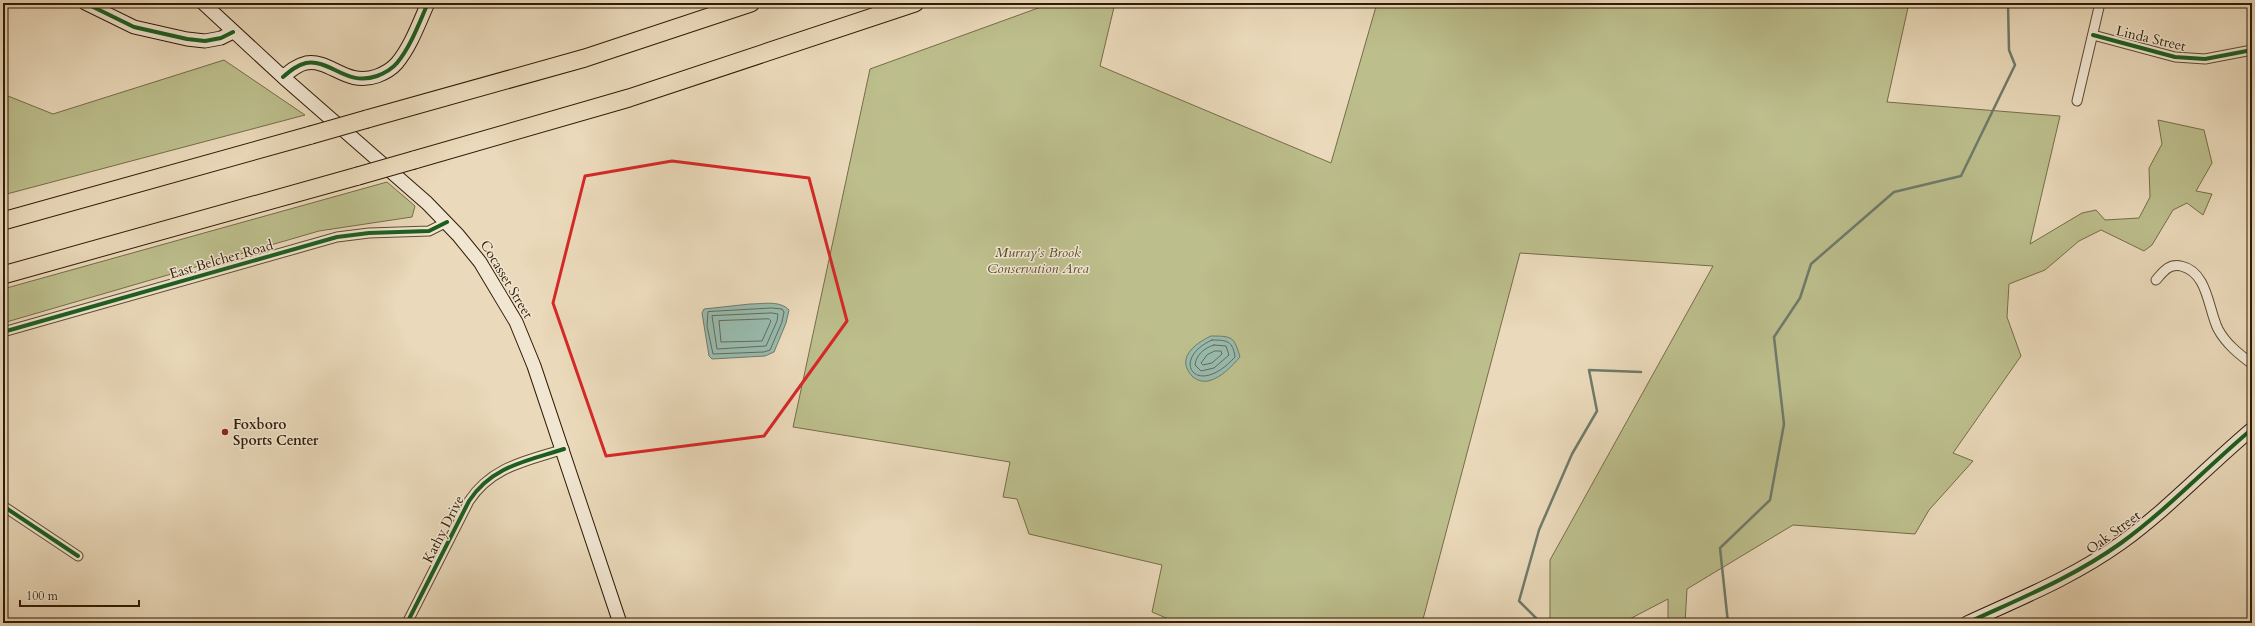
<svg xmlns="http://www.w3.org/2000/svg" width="2255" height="626" viewBox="0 0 2255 626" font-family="Cardo,serif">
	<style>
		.green { fill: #bcbe8c; stroke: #766c48 }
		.water { fill: #98baad; stroke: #6e7a6a }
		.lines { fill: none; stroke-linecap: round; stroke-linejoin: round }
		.shore { stroke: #646a59; stroke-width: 1 }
		.stream { stroke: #6e7a6a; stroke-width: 2.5 }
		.street-casing { stroke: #5e4a32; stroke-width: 11 }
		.secondary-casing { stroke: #2f1b05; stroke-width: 15 }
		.highway-casing { stroke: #2f1b05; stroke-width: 19 }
		.street { stroke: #f1e6d2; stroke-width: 9 }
		.secondary { stroke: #f1e6d2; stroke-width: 13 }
		.highway { stroke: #ead9ba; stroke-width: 17 }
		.highway-bridge-casing { stroke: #2f1b05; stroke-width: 19; stroke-linecap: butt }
		.highway-bridge { stroke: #ead9ba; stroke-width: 17 }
		.cycleway-casing { stroke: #f1e6d2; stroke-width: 6 }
		.cycleway { stroke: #1b5e20; stroke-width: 4 }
		.marked { fill: none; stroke: #d62828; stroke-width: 3; stroke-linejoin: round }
		.poi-dot { fill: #8f2418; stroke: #f1e6d2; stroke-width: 1.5 }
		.labels { text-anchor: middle; stroke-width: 3; stroke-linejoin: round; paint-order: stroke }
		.street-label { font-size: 14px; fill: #2f1b05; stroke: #f1e6d2 }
		.park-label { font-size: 14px; font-style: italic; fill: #594c2e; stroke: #f1e6d2 }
		.poi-label { font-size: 14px; font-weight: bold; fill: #2f1b05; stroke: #f1e6d2; text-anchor: start }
	</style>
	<rect width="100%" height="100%" fill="#ead9ba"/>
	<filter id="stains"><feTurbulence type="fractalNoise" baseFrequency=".005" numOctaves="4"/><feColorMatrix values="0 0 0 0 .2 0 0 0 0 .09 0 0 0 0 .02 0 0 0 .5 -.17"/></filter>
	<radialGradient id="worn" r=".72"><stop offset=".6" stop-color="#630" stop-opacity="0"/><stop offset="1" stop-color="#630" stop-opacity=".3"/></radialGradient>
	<path class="green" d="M 1052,3 L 1115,3 L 1100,66 L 1331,163 L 1377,3 L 1909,3 L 1887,102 L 2060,116 L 2030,244 L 2082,213 L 2096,210 L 2105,220 L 2139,218 L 2150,197 L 2149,168 L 2162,144 L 2158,120 L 2204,130 L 2212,163 L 2196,191 L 2212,194 L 2203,215 L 2187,203 L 2173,210 L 2152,245 L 2144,251 L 2101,230 L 2079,241 L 2045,270 L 2009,284 L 2007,317 L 2021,356 L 1953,453 L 1973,461 L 1929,510 L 1915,534 L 1793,525 L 1687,589 L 1685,623 L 1668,623 L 1668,599 L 1622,623 L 1550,623 L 1550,560 L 1713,266 L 1520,253 L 1422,623 L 1178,623 L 1152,612 L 1162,565 L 1029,534 L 1017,499 L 1003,497 L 1010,462 L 793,427 L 870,69 Z
		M 224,60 L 305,115 L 3,195 L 3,94 L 53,114 Z
		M 387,182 L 415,206 L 412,217 L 319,231 L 3,323 L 3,289 Z"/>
	<path class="water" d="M 750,304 C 762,304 780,300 789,310 L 786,323 L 774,352 L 765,356 L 712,359 L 709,356 L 702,313 L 704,309 Z
		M 1211,336 C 1233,336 1234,337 1240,357 C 1231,367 1221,378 1208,381 C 1202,382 1197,380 1193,377 C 1175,359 1194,344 1211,336 Z"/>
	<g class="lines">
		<path class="shore" d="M 772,308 L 782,309 L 784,312 L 782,322 L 770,350 L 764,352 L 713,354 L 707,326 L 708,312 Z
			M 772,313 L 778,314 L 777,321 L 766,346 L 717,349 L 712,316 Z
			M 769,319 L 771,321 L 762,341 L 721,342 L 719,321 Z
			M 1212,340 C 1227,340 1233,341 1235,357 C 1196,400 1169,359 1212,340 Z
			M 1214,345 L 1226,346 L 1229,355 L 1214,368 L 1201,371 L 1195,365 C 1196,355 1204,348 1214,345 Z
			M 1215,351 L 1221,351 L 1222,354 L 1212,363 L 1203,365 L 1201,363 L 1207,355 Z"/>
		<path class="stream" d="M 1541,623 L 1519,601 L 1539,530 L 1572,454 L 1597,411 L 1589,370 L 1641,372
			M 1728,623 L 1720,548 L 1770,500 L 1784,424 L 1774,337 L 1800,298 L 1811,264 L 1894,192 L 1961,176 L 2015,65 L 2009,50 L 2008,3"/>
		<g class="street-casing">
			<path id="street" d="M 2093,35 L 2175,57 L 2205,59 L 2252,50
				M 2077,101 L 2100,3
				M 2156,280 C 2163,272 2169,263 2181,266 C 2208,272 2208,309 2218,329 C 2226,344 2239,354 2252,364
				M 3,332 L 337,237 L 369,233 L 429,231 L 447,222
				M 3,506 L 78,556
				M 407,623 L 469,501 C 492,466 527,461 564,449"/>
		</g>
		<g class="secondary-casing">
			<path id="secondary" d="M 85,3 L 134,27 L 187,39 L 205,41 L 221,38 L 233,32
				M 203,3 L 283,77 L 427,203 L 458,235 L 480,262 L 516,322 L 534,366 L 620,623
				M 283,77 C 290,71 297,65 306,63 C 331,59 346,87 377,76 C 385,73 391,70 397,63 C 411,46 419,23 428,3
				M 1967,623 C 2021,598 2072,578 2121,543 C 2168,509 2208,466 2252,429"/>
		</g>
		<g class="highway-casing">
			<path id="highway" d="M 367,119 L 585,58 L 751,3
				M 414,160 L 629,98 L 915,3
				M 3,221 L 311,135
				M 3,275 L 358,176"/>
		</g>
		<use href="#street" class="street"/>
		<use href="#secondary" class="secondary"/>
		<use href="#highway" class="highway"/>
		<g class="highway-bridge-casing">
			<path id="highway-bridge" d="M 311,135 L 367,119
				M 358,176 L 414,160"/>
		</g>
		<use href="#highway-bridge" class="highway-bridge"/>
		<g class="cycleway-casing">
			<path id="cycleway" d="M 85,3 L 134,27 L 187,39 L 205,41 L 221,38 L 233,32
				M 2093,35 L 2175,57 L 2205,59 L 2252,50
				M 283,77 C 290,71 297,65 306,63 C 331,59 346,87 377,76 C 385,73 391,70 397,63 C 411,46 419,23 428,3
				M 3,332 L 337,237 L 369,233 L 429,231 L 447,222
				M 3,506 L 78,556
				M 407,623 L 469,501 C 492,466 527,461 564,449
				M 1967,623 C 2021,598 2072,578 2121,543 C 2168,509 2208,466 2252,429"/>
		</g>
		<use href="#cycleway" class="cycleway"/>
	</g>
	<path class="marked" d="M 672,161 L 809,178 L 847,321 L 764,436 L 606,456 L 553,303 L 585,176 Z"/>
	<circle class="poi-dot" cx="225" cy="432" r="4"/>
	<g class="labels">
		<g class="street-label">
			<text transform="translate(2151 38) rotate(13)" y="5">Linda Street</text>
			<text transform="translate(221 259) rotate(-16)" y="5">East Belcher Road</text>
			<text transform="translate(507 279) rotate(59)" y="5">Cocasset Street</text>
			<text transform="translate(443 529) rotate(-63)" y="5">Kathy Drive</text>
			<text transform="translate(2113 532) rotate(-36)" y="5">Oak Street</text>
		</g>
		<g class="park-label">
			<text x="1038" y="257">Murray's Brook<tspan x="1038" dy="16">Conservation Area</tspan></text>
		</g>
		<g class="poi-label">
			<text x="233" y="429">Foxboro<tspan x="233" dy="16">Sports Center</tspan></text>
		</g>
	</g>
	<rect width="2255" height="626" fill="none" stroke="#ead9ba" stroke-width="16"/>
	<rect x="4" y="4" width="2247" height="618" fill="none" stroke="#2f1b05" stroke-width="2"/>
	<rect x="8" y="8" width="2239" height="610" fill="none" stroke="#2f1b05"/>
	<path d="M20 600v6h119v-6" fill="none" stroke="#2f1b05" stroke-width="2"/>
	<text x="26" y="600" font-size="12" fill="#2f1b05" stroke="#f1e6d2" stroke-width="3" paint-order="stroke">100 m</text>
	<rect width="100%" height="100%" filter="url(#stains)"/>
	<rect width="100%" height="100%" fill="url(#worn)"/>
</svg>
